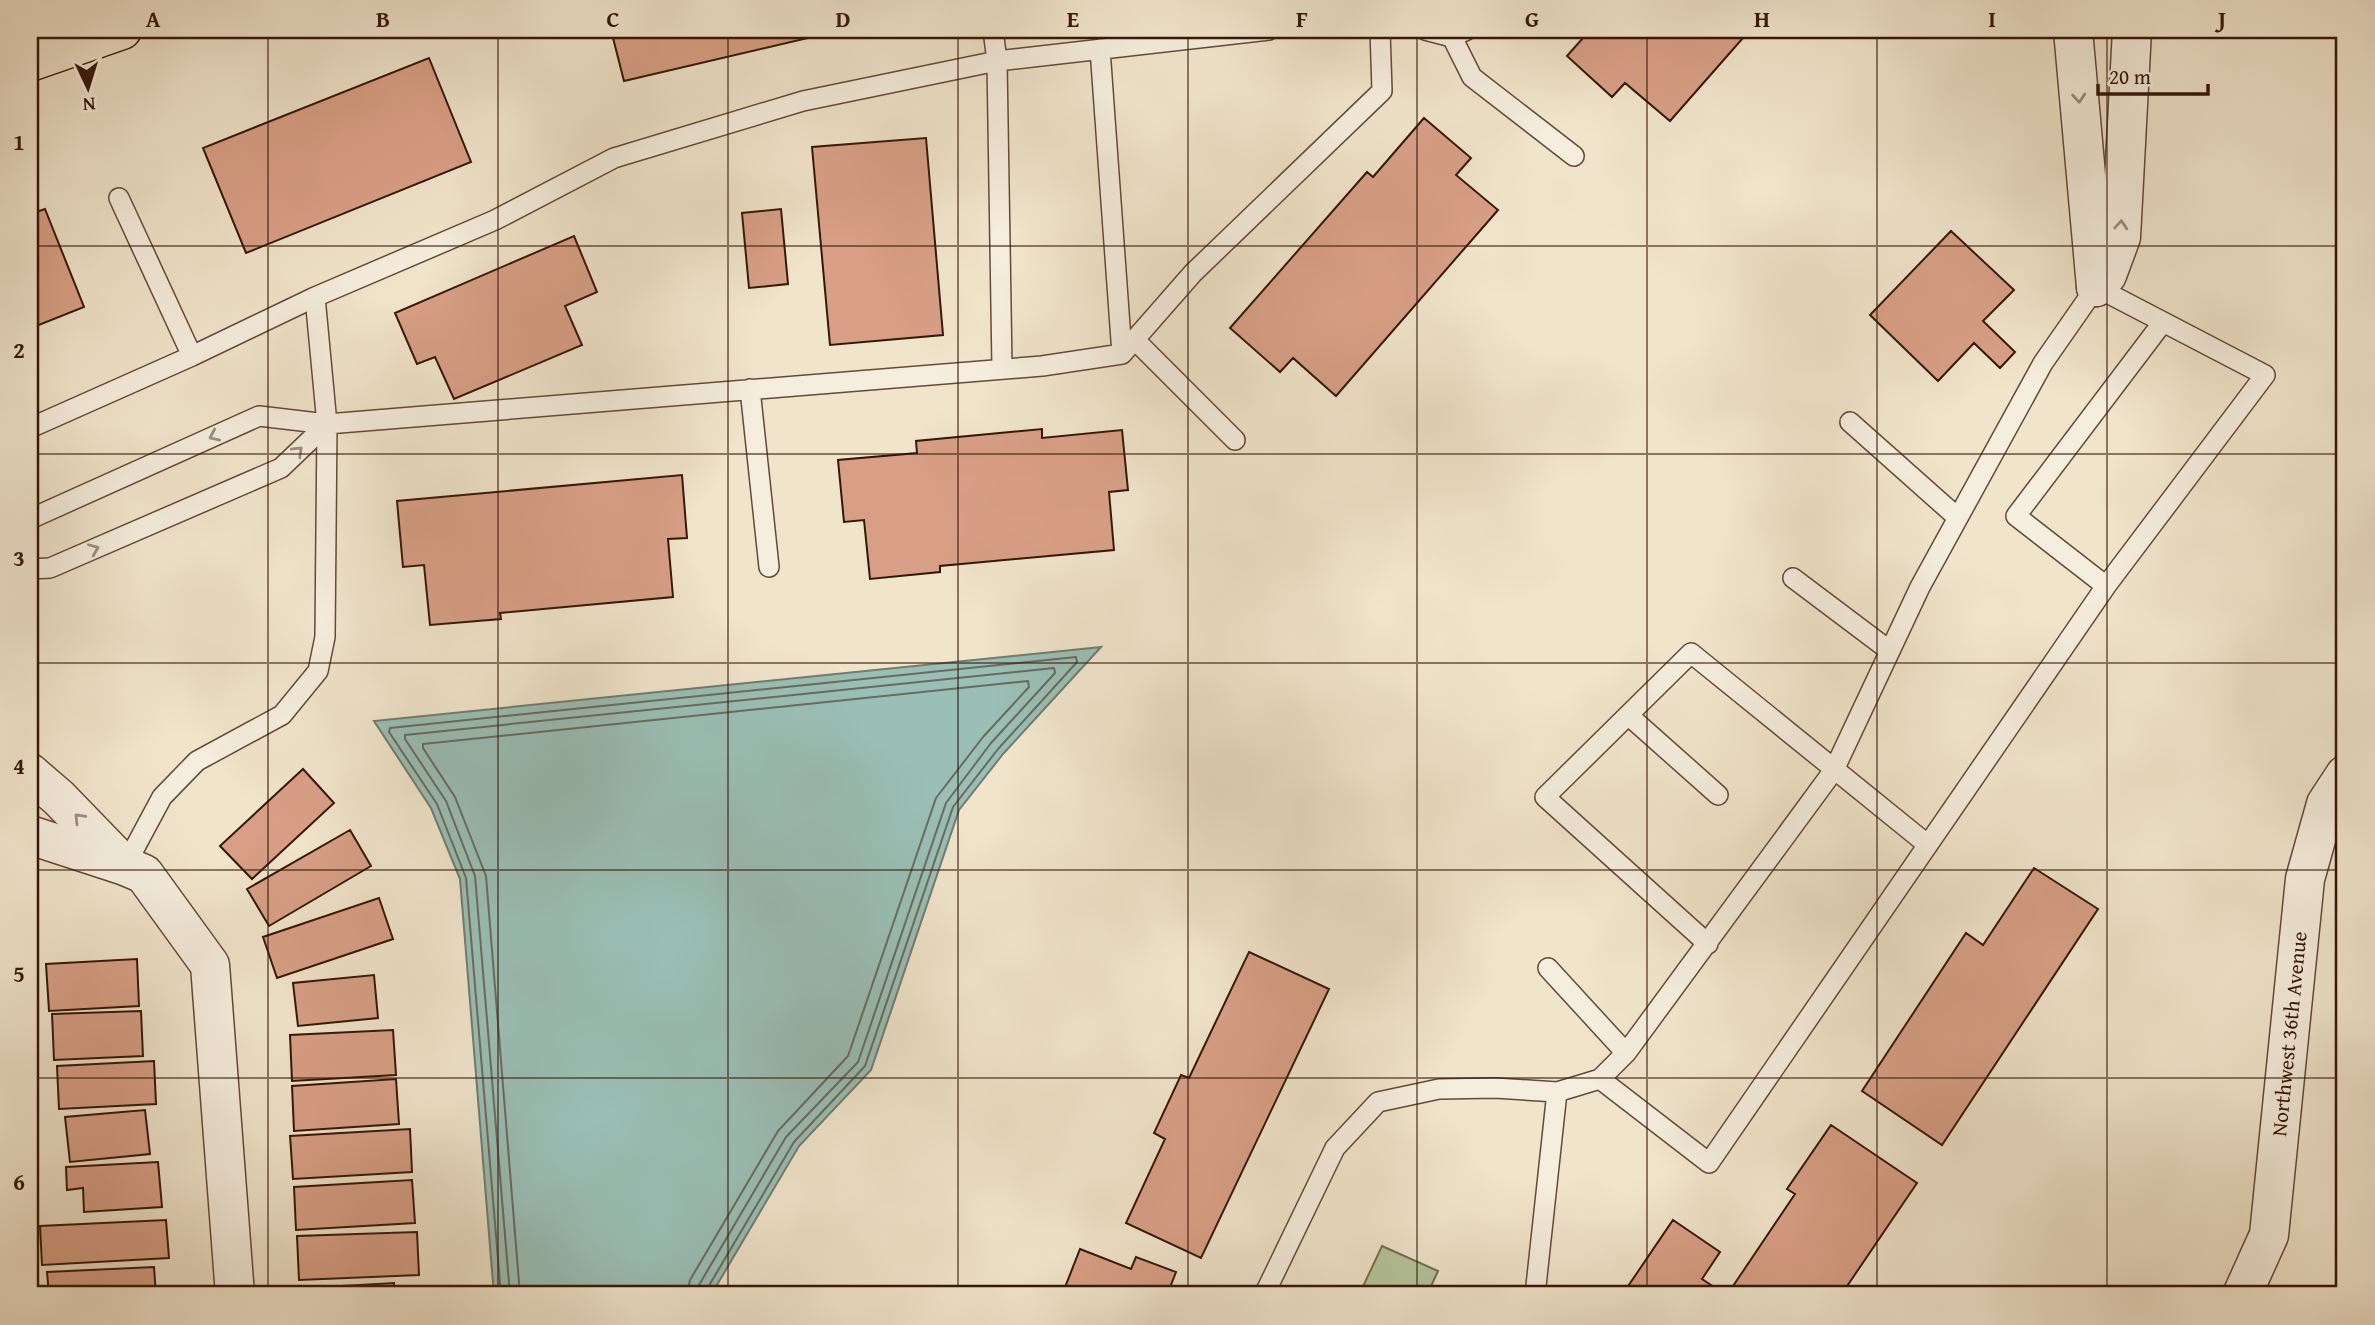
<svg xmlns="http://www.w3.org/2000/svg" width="2375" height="1325" viewBox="0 0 2375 1325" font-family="'Gentium Book Plus',serif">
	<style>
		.green { fill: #b5c59b; stroke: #756e52; stroke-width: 2 }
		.water { fill: #9abfb6; stroke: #727c70; stroke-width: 2 }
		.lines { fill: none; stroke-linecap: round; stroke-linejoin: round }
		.shore { stroke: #686b5f; stroke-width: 2 }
		.building { fill: #d89f86; stroke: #351708; stroke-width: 2 }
		.lane-casing { stroke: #644a39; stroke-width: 22 }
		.street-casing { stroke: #644a39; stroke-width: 41 }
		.primary-casing { stroke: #351708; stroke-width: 41 }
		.lane { stroke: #f5eddd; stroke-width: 19 }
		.street { stroke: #f5eddd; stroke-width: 38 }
		.primary { stroke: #f0e4cb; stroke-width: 38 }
		.oneway { stroke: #9f8d7d }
		.grid { fill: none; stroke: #351708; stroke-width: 2; stroke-opacity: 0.55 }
		.labels { text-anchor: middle; stroke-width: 6; stroke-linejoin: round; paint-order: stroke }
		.street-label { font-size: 21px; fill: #351708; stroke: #f5eddd }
		.neatline { fill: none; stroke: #351708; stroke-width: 2.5 }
		.grid-label { font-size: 23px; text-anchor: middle; font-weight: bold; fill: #351708 }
	</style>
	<rect width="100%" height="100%" fill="#f0e4cb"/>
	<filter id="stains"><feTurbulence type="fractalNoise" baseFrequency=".00286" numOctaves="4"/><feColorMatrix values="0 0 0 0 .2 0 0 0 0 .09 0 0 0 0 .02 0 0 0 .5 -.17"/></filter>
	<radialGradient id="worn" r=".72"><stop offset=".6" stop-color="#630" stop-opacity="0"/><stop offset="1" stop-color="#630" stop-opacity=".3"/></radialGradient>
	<path class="green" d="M 1382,1246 L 1438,1271 L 1427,1295 L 1359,1295 Z"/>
	<path class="water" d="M 1101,647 L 1003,754 L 959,810 L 871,1070 L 799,1146 L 711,1295 L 494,1295 L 460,879 L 431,808 L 374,721 Z"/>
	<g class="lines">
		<path class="shore" d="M 501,1295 L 466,878 L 437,804 L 389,732 L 390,728 L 1076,657 L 1077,662 L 998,749 L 953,807 L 865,1066 L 794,1142 L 707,1289 L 706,1295
			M 510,1295 L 475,876 L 446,801 L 405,739 L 405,735 L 1054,668 L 1055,673 L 991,743 L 946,803 L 858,1062 L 786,1137 L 699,1285 L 697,1295
			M 520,1295 L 486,876 L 455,797 L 423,748 L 423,744 L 1028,681 L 1029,687 L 983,737 L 936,798 L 848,1056 L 778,1131 L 690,1280 L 687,1295"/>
	</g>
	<path class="building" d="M 611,30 L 842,30 L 624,81 Z
		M 1590,30 L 1750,30 L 1670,121 L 1625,83 L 1612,97 L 1567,56 Z
		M 429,58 L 471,162 L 246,253 L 203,148 Z
		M 1424,118 L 1471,158 L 1456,175 L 1498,210 L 1336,396 L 1293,358 L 1280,372 L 1230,328 L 1367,172 L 1373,177 Z
		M 926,138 L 943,335 L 830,345 L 812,147 Z
		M 45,209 L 84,307 L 31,328 L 35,338 L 30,340 L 30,214 Z
		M 781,209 L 788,284 L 749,288 L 742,213 Z
		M 1951,231 L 2014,290 L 1983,321 L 2015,352 L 2000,368 L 1974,343 L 1938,381 L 1870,315 Z
		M 574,236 L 597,292 L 565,306 L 582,345 L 454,399 L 435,357 L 417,364 L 395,313 Z
		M 1042,429 L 1042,438 L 1122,430 L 1128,490 L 1109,492 L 1114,550 L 940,566 L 940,572 L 870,579 L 864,520 L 844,522 L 838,460 L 917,453 L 916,441 Z
		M 682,475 L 687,538 L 668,539 L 673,597 L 500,613 L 501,619 L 430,625 L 424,565 L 403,567 L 397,501 Z
		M 303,769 L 334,803 L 252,879 L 220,846 Z
		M 350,830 L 371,866 L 269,926 L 247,889 Z
		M 2034,868 L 2098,909 L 1942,1145 L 1862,1091 L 1966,933 L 1983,945 Z
		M 379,898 L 393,939 L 277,978 L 263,937 Z
		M 1249,952 L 1329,989 L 1201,1258 L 1126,1223 L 1165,1139 L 1154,1133 L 1181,1075 L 1189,1078 Z
		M 137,959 L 139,1006 L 49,1011 L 46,964 Z
		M 374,975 L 378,1018 L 298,1026 L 293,983 Z
		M 141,1011 L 143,1056 L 54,1060 L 52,1014 Z
		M 393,1030 L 396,1075 L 292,1081 L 290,1035 Z
		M 154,1061 L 156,1104 L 59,1109 L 57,1066 Z
		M 396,1079 L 399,1124 L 294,1131 L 292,1086 Z
		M 145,1110 L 150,1154 L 70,1162 L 65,1117 Z
		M 1831,1125 L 1917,1183 L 1841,1295 L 1727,1295 L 1795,1194 L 1787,1189 Z
		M 410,1129 L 412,1172 L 293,1179 L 290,1136 Z
		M 158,1162 L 162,1207 L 84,1212 L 83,1188 L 67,1190 L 66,1167 Z
		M 412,1180 L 415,1223 L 296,1230 L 294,1187 Z
		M 166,1220 L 169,1258 L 42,1265 L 40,1226 Z
		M 1673,1220 L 1720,1252 L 1702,1279 L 1726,1295 L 1622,1295 Z
		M 417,1232 L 419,1275 L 299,1280 L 297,1236 Z
		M 1080,1249 L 1131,1269 L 1136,1257 L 1176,1272 L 1167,1295 L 1062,1295 Z
		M 154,1267 L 156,1295 L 49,1295 L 47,1272 Z
		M 394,1283 L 394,1295 L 306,1295 L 306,1288 Z"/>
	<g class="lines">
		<g class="lane-casing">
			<path id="lane" d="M 993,30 L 997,61 L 1269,30
				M 1425,30 L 1452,37 L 1467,30
				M 1452,37 L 1472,77 L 1574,156
				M 1100,49 L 1122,354
				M 119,198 L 192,356
				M 1134,339 L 1235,440
				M 750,389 L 769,567
				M 1850,422 L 1958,518
				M 30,428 L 192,356 L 315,297
				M 30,519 L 259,416 L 327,424 L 1042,366 L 1122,354 L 1193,273 L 1382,91 L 1380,30
				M 30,569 L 50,568 L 281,468 L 327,424
				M 1793,578 L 1890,651
				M 2106,586 L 2016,516 L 2163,322
				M 1628,715 L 1718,795
				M 125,866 L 162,797 L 197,761 L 282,715 L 318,671 L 325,637 L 327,424 L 315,297 L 495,220 L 614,158 L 803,101 L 997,61 L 1002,368
				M 1708,944 L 1545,797 L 1691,653 L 1928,845
				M 1548,968 L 1626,1053
				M 1264,1295 L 1335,1148 L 1378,1102 L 1439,1089 L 1495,1088 L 1557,1092 L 1600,1079 L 1626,1053 L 1834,770 L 1920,587 L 2043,363 L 2096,287 L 2265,375 L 2106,586 L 1709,1163 L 1600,1079
				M 1535,1295 L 1557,1092"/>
		</g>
		<g class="street-casing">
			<g id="street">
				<path d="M 2073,30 L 2096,287"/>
				<path d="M 2096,287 L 2107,275 L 2121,237 L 2132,30"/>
				<path d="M 30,773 L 59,798 L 121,862"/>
				<path d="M 30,835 L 125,866 L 144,874 L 210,965 L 235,1295"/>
				<path id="s1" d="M 2242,1295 L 2269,1235 L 2305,879 L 2326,804 L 2345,775"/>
			</g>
		</g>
		<g class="primary-casing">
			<path id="primary" d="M 30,62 L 122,30"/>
		</g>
		<use href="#lane" class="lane"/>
		<use href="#street" class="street"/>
		<use href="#primary" class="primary"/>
	</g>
	<defs><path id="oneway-chevron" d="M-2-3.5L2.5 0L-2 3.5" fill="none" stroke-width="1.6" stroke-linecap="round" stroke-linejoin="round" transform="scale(1.75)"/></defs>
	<g class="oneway">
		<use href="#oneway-chevron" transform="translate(2079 98) rotate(85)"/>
		<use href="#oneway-chevron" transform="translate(2121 225) rotate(-86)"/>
		<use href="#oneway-chevron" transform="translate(214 436) rotate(156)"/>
		<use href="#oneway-chevron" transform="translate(298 451) rotate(-44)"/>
		<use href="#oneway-chevron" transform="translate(94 549) rotate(-23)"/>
		<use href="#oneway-chevron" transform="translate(79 818) rotate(-134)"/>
	</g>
	<path class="grid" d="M 268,30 L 268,1295M 498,30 L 498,1295M 728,30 L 728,1295M 958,30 L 958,1295M 1188,30 L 1188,1295M 1417,30 L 1417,1295M 1647,30 L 1647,1295M 1877,30 L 1877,1295M 2107,30 L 2107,1295M 30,246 L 2345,246M 30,454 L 2345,454M 30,663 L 2345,663M 30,870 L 2345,870M 30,1078 L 2345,1078"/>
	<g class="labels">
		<g class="street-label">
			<text dy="7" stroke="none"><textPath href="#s1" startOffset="268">Northwest 36th Avenue</textPath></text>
		</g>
	</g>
	<rect width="2375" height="1325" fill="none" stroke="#f0e4cb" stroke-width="77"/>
	<g transform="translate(88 88) rotate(176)" stroke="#f5eddd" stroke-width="5" paint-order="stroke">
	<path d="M0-5L12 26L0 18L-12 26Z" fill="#351708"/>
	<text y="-10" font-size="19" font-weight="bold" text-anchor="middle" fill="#351708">N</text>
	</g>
	<path d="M2098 84v10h110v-10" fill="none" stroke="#351708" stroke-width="3.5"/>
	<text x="2109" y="84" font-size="21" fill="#351708" stroke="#f5eddd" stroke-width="5" paint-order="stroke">20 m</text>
	<rect x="38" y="38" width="2298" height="1248" class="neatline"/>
	<g class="grid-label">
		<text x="153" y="27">A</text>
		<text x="383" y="27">B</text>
		<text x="613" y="27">C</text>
		<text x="843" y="27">D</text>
		<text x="1073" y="27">E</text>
		<text x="1302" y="27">F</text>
		<text x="1532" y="27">G</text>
		<text x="1762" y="27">H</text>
		<text x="1992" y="27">I</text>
		<text x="2222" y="27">J</text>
		<text x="19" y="150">1</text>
		<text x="19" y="358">2</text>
		<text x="19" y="566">3</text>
		<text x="19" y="774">4</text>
		<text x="19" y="982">5</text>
		<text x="19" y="1190">6</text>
	</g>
	<rect width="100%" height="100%" filter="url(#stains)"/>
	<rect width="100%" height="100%" fill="url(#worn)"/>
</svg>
